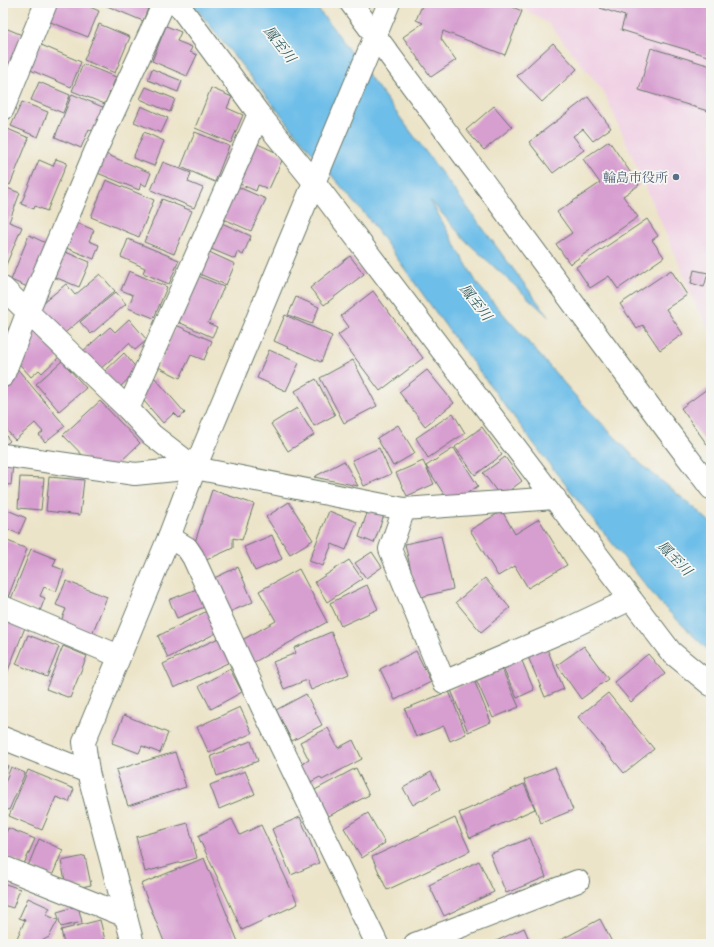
<svg xmlns="http://www.w3.org/2000/svg" width="714" height="947" viewBox="0 0 714 947" font-family="'Gentium Book Plus','Noto Serif JP',serif">
	<style>
		.built { fill: #f0d0e4 }
		.water { fill: #6dbee9; stroke: #467e8e }
		.building { fill: #d79ed0 }
		.lines { fill: none; stroke-linecap: round; stroke-linejoin: round }
		.minor-casing { stroke: #677768; stroke-width: 24 }
		.tertiary-casing { stroke: #677768; stroke-width: 24 }
		.minor { stroke: #fff; stroke-width: 22 }
		.tertiary { stroke: #fff; stroke-width: 22 }
		.service-dot { fill: #5c6f8a; stroke: #f6f6f2; stroke-width: 1.5 }
		.labels { text-anchor: middle; stroke-width: 3.5; stroke-linejoin: round; paint-order: stroke }
		.service-label { font-size: 13px; fill: #4e5e75; stroke: #f6f6f2; text-anchor: end }
		.water-label { font-size: 14px; font-style: italic; fill: #325d61; stroke: #f6f6f2 }
	</style>
	<rect width="100%" height="100%" fill="#f6f6f2"/>
	<filter id="ink" filterUnits="userSpaceOnUse"><feTurbulence type="fractalNoise" baseFrequency=".025" numOctaves="2"/><feDisplacementMap in="SourceGraphic" scale="8" xChannelSelector="R" yChannelSelector="G"/><feConvolveMatrix kernelMatrix="1 2 1 2 8 2 1 2 1" color-interpolation-filters="sRGB"/></filter>
	<filter id="wash" filterUnits="userSpaceOnUse"><feTurbulence type="fractalNoise" baseFrequency=".012" numOctaves="4" result="noise"/><feDisplacementMap in="SourceGraphic" scale="16" xChannelSelector="R" yChannelSelector="G"/><feGaussianBlur stdDeviation="0.9" result="paint"/><feColorMatrix in="noise" values="0 0 0 0 0 0 0 0 0 0 0 0 0 0 0 0 0 1.4 0 .05"/><feComposite in="paint" operator="in"/></filter>
	<g filter="url(#wash)">
		<rect width="100%" height="100%" fill="#ece4c8"/>
		<path class="built" d="M 514,3 L 711,3 L 711,333 L 695,304 L 679,263 L 604,92 L 549,24 Z"/>
		<path class="water" d="M 192,3 L 313,3 L 340,37 L 549,317 L 466,241 L 430,200 L 478,285 L 579,400 L 642,465 L 691,505 L 711,523 L 711,653 L 660,603 L 553,469 L 452,335 L 369,219 L 298,136 Z"/>
		<g id="blocks">
			<path class="building" d="M 3,3 L 8,3 L 3,14 Z
				M 55,3 L 81,3 L 99,11 L 88,37 L 48,21 Z
				M 100,3 L 150,3 L 143,21 Z
				M 423,3 L 503,3 L 522,11 L 505,55 L 443,31 L 441,39 L 456,60 L 431,77 L 403,37 L 423,23 L 416,20 Z
				M 602,3 L 711,3 L 711,57 L 621,30 L 625,16 L 600,8 Z
				M 99,24 L 130,37 L 115,73 L 84,60 Z
				M 166,26 L 181,32 L 177,41 L 192,47 L 190,52 L 197,55 L 187,76 L 152,61 Z
				M 3,27 L 22,35 L 8,70 L 3,68 Z
				M 553,43 L 577,69 L 542,102 L 517,76 Z
				M 39,44 L 81,62 L 71,87 L 28,69 Z
				M 651,48 L 711,66 L 711,112 L 639,90 Z
				M 83,64 L 116,77 L 105,104 L 72,91 Z
				M 152,69 L 182,81 L 178,92 L 148,80 Z
				M 39,82 L 70,95 L 63,113 L 31,100 Z
				M 146,87 L 175,99 L 170,112 L 140,99 Z
				M 211,88 L 232,97 L 227,108 L 243,115 L 231,143 L 195,128 Z
				M 72,94 L 105,108 L 95,132 L 89,129 L 81,148 L 55,137 Z
				M 588,97 L 611,128 L 593,141 L 583,129 L 573,136 L 584,150 L 553,173 L 529,142 Z
				M 22,102 L 48,112 L 38,137 L 11,126 Z
				M 141,106 L 168,118 L 161,133 L 134,122 Z
				M 494,106 L 512,127 L 484,150 L 466,130 Z
				M 3,127 L 29,138 L 10,185 L 3,182 Z
				M 144,132 L 164,141 L 154,166 L 133,158 Z
				M 195,132 L 229,146 L 215,182 L 181,167 Z
				M 251,141 L 284,156 L 269,189 L 258,185 L 256,191 L 233,181 Z
				M 609,141 L 639,185 L 623,196 L 638,217 L 570,264 L 556,244 L 572,233 L 557,212 L 600,183 L 583,159 Z
				M 103,153 L 151,173 L 146,186 L 141,183 L 139,190 L 95,172 Z
				M 56,159 L 67,163 L 47,211 L 35,206 L 34,209 L 21,204 L 39,160 L 53,166 Z
				M 163,162 L 191,173 L 188,182 L 203,188 L 194,208 L 151,190 Z
				M 106,180 L 154,200 L 139,237 L 91,217 Z
				M 231,184 L 266,199 L 251,231 L 217,216 Z
				M 7,188 L 20,193 L 9,222 L 22,227 L 6,265 L 3,263 L 3,198 Z
				M 162,199 L 192,211 L 174,254 L 144,242 Z
				M 647,219 L 658,236 L 652,240 L 664,257 L 618,289 L 609,276 L 590,288 L 576,267 Z
				M 70,220 L 94,230 L 89,241 L 99,245 L 94,259 L 59,245 Z
				M 215,220 L 251,236 L 243,255 L 237,252 L 235,259 L 204,246 Z
				M 29,235 L 48,244 L 30,288 L 11,280 Z
				M 128,239 L 179,260 L 169,284 L 143,273 L 145,268 L 121,257 Z
				M 58,249 L 90,262 L 79,287 L 47,274 Z
				M 207,251 L 235,264 L 226,285 L 197,273 Z
				M 350,256 L 364,274 L 324,305 L 310,288 Z
				M 671,270 L 687,295 L 666,309 L 683,334 L 660,350 L 643,325 L 637,329 L 620,304 Z
				M 694,270 L 708,273 L 704,287 L 691,283 Z
				M 129,271 L 167,287 L 154,318 L 128,308 L 133,295 L 121,290 Z
				M 100,274 L 115,291 L 61,336 L 38,307 L 66,284 L 75,295 Z
				M 196,275 L 224,287 L 208,323 L 217,327 L 212,337 L 176,321 Z
				M 373,291 L 423,358 L 380,391 L 338,335 L 349,327 L 341,316 Z
				M 116,292 L 126,304 L 91,334 L 80,322 Z
				M 296,297 L 319,307 L 312,324 L 288,315 Z
				M 285,315 L 332,336 L 321,362 L 274,341 Z
				M 129,319 L 147,340 L 135,350 L 129,343 L 98,371 L 82,352 L 110,327 L 115,332 Z
				M 3,322 L 12,334 L 3,340 Z
				M 30,325 L 59,357 L 42,373 L 39,370 L 31,377 L 15,359 Z
				M 176,325 L 212,341 L 204,360 L 191,355 L 180,378 L 158,367 Z
				M 269,350 L 299,363 L 286,391 L 257,378 Z
				M 124,353 L 138,370 L 119,388 L 104,372 Z
				M 353,360 L 377,406 L 344,423 L 320,378 Z
				M 62,361 L 86,388 L 59,411 L 36,384 Z
				M 15,366 L 65,426 L 45,442 L 39,435 L 43,432 L 35,423 L 15,440 L 3,426 L 3,393 Z
				M 427,370 L 454,403 L 425,426 L 399,392 Z
				M 155,378 L 185,413 L 179,418 L 174,413 L 163,423 L 138,394 Z
				M 316,379 L 335,415 L 314,426 L 295,391 Z
				M 711,386 L 711,450 L 681,408 Z
				M 100,401 L 140,443 L 116,466 L 93,466 L 63,435 Z
				M 297,408 L 314,435 L 288,451 L 271,424 Z
				M 453,413 L 465,433 L 428,458 L 416,438 Z
				M 398,425 L 415,453 L 393,466 L 377,438 Z
				M 482,427 L 502,455 L 475,475 L 455,447 Z
				M 3,432 L 10,441 L 3,446 Z
				M 379,448 L 391,474 L 364,486 L 352,460 Z
				M 454,448 L 478,486 L 450,504 L 426,466 Z
				M 505,457 L 522,481 L 501,497 L 483,473 Z
				M 344,461 L 358,486 L 314,477 Z
				M 423,461 L 434,484 L 407,496 L 396,473 Z
				M 3,462 L 13,463 L 11,485 L 3,484 Z
				M 20,477 L 44,478 L 41,510 L 18,508 Z
				M 49,477 L 84,480 L 80,515 L 46,511 Z
				M 212,490 L 254,504 L 242,540 L 233,538 L 233,548 L 204,561 L 195,542 Z
				M 289,502 L 313,540 L 290,554 L 266,517 Z
				M 3,508 L 26,518 L 19,534 L 3,527 Z
				M 368,510 L 384,515 L 374,543 L 359,537 Z
				M 329,511 L 357,522 L 346,550 L 332,544 L 323,566 L 309,561 Z
				M 502,511 L 515,534 L 539,519 L 567,565 L 528,588 L 515,566 L 498,576 L 470,530 Z
				M 272,535 L 282,559 L 255,571 L 244,547 Z
				M 441,536 L 453,589 L 417,598 L 405,544 Z
				M 3,539 L 27,549 L 6,602 L 3,601 Z
				M 31,549 L 56,559 L 53,566 L 64,570 L 56,592 L 44,587 L 40,596 L 45,598 L 40,611 L 11,599 Z
				M 372,552 L 382,567 L 366,578 L 355,563 Z
				M 349,560 L 362,579 L 327,602 L 315,582 Z
				M 238,567 L 253,602 L 227,613 L 212,579 Z
				M 299,569 L 327,622 L 247,666 L 235,644 L 276,621 L 259,591 Z
				M 485,578 L 510,608 L 481,632 L 456,602 Z
				M 66,581 L 107,597 L 92,634 L 61,621 L 66,609 L 56,605 Z
				M 367,585 L 378,609 L 341,626 L 330,603 Z
				M 199,588 L 207,606 L 177,618 L 169,600 Z
				M 209,610 L 220,631 L 168,658 L 158,636 Z
				M 3,616 L 26,625 L 3,683 Z
				M 331,632 L 349,674 L 311,690 L 307,680 L 284,689 L 273,662 L 296,653 L 294,648 Z
				M 28,635 L 59,647 L 47,677 L 16,664 Z
				M 223,636 L 234,660 L 174,688 L 163,664 Z
				M 545,644 L 564,689 L 545,697 L 526,652 Z
				M 63,646 L 87,656 L 70,698 L 46,689 Z
				M 584,646 L 608,679 L 581,699 L 557,665 Z
				M 416,651 L 431,682 L 395,700 L 380,669 Z
				M 648,654 L 665,674 L 631,702 L 614,682 Z
				M 520,656 L 534,690 L 517,698 L 501,664 Z
				M 500,665 L 519,707 L 493,718 L 475,677 Z
				M 230,669 L 242,692 L 211,709 L 199,686 Z
				M 474,680 L 491,722 L 468,732 L 451,690 Z
				M 449,691 L 466,734 L 450,741 L 444,726 L 416,737 L 405,709 Z
				M 608,693 L 654,749 L 624,773 L 578,717 Z
				M 306,694 L 322,725 L 292,741 L 276,710 Z
				M 240,707 L 252,733 L 209,753 L 197,727 Z
				M 124,715 L 168,733 L 160,753 L 142,746 L 139,753 L 112,743 Z
				M 328,728 L 338,748 L 353,740 L 362,759 L 322,780 L 320,777 L 307,784 L 297,766 L 309,760 L 300,742 Z
				M 251,741 L 258,761 L 217,776 L 211,756 Z
				M 175,752 L 186,787 L 128,806 L 116,770 Z
				M 3,764 L 8,766 L 3,778 Z
				M 11,767 L 25,773 L 9,810 L 3,808 L 3,787 Z
				M 555,767 L 573,810 L 541,823 L 524,780 Z
				M 356,768 L 369,795 L 327,817 L 313,791 Z
				M 28,770 L 74,789 L 69,802 L 56,797 L 42,830 L 9,816 Z
				M 245,771 L 255,794 L 219,809 L 210,785 Z
				M 431,772 L 440,789 L 413,805 L 403,788 Z
				M 524,784 L 535,809 L 470,838 L 459,813 Z
				M 368,813 L 385,843 L 362,858 L 344,828 Z
				M 300,817 L 319,863 L 291,875 L 272,829 Z
				M 455,818 L 470,851 L 387,890 L 372,857 Z
				M 232,819 L 240,835 L 261,825 L 298,904 L 242,930 L 198,836 Z
				M 188,823 L 197,858 L 145,872 L 136,837 Z
				M 8,828 L 35,839 L 24,864 L 3,855 L 3,840 Z
				M 530,838 L 546,877 L 506,893 L 490,854 Z
				M 39,839 L 63,850 L 52,876 L 28,866 Z
				M 85,856 L 91,885 L 67,890 L 61,861 Z
				M 204,858 L 239,944 L 165,944 L 141,884 Z
				M 479,861 L 494,892 L 444,916 L 429,885 Z
				M 3,883 L 20,889 L 13,908 L 3,905 Z
				M 28,898 L 50,908 L 46,915 L 58,920 L 49,937 L 36,944 L 28,944 L 17,938 L 25,920 L 19,918 Z
				M 78,906 L 82,922 L 61,927 L 57,912 Z
				M 600,919 L 613,944 L 553,944 Z
				M 100,920 L 106,944 L 64,944 L 61,930 Z
				M 524,928 L 531,944 L 490,944 Z
				M 461,936 L 465,944 L 443,944 Z"/>
		</g>
	</g>
	<g filter="url(#ink)">
		<use href="#blocks" fill-opacity="0" stroke="#677768" stroke-width="1"/>
		<g class="lines">
			<g class="minor-casing">
				<path id="minor" d="M 177,3 L 259,114 L 314,182 L 671,652 L 711,685
					M 351,3 L 667,430 L 711,488
					M 3,109 L 46,3
					M 3,288 L 128,409 L 152,435 L 195,468
					M 3,376 L 28,311 L 96,150 L 164,3
					M 128,409 L 259,114
					M 3,455 L 135,474 L 195,468 L 404,509 L 555,498
					M 404,509 L 390,549 L 444,682 L 561,632 L 631,599
					M 169,537 L 187,548 L 193,557 L 263,709 L 377,944
					M 3,607 L 119,656
					M 3,738 L 88,772
					M 3,867 L 126,916
					M 415,944 L 578,881"/>
			</g>
			<g class="tertiary-casing">
				<path id="tertiary" d="M 133,944 L 88,772 L 84,742 L 169,537 L 195,468 L 389,3"/>
			</g>
			<use href="#minor" class="minor"/>
			<use href="#tertiary" class="tertiary"/>
		</g>
	</g>
	<circle class="service-dot" cx="676" cy="177" r="4"/>
	<g class="labels">
		<g class="service-label">
			<text x="668" y="182">輪島市役所</text>
		</g>
		<g class="water-label">
			<text transform="translate(280 44) rotate(53)" y="5">鳳至川</text>
			<text transform="translate(476 302) rotate(53)" y="5">鳳至川</text>
			<text transform="translate(675 558) rotate(46)" y="5">鳳至川</text>
		</g>
	</g>
	<rect width="714" height="947" fill="none" stroke="#f6f6f2" stroke-width="16"/>
</svg>
